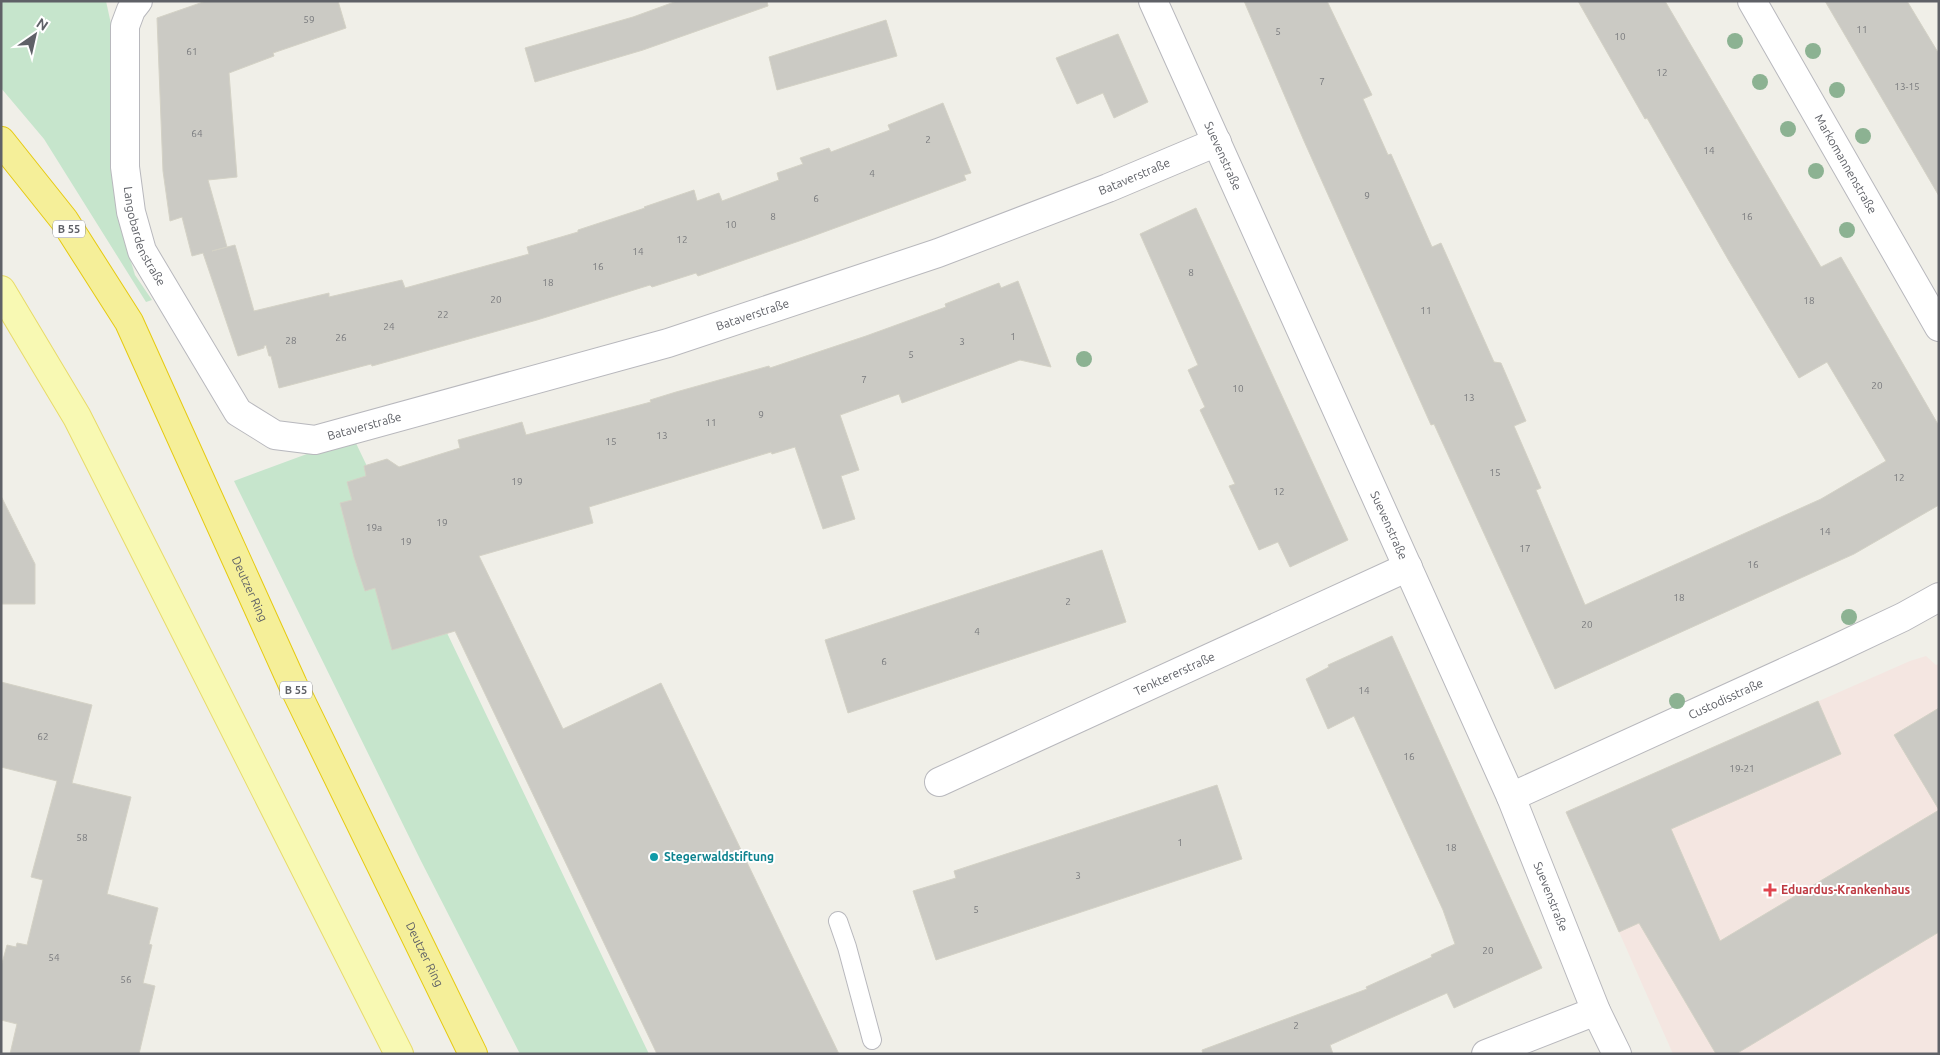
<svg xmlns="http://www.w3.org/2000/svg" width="1940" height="1055" viewBox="0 0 1940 1055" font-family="Ubuntu,sans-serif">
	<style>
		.medical { fill: #f4e6e1 }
		.green { fill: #c6e5cc }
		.building { fill: #cbcac4; stroke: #d4d2c6 }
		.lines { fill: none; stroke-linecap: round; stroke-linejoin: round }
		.lane-casing { stroke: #b8b8bd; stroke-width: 20 }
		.street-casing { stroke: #b8b8bd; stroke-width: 30 }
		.primary-casing { stroke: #e8db69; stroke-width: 30 }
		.highway-casing { stroke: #e6ca11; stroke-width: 30 }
		.lane { stroke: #fff; stroke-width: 18 }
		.street { stroke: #fff; stroke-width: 28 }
		.primary { stroke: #f8f9b3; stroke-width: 28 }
		.highway { stroke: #f5ef99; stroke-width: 28 }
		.tree { fill: #8cb292 }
		.culture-dot { fill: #0f9aa8; stroke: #fff; stroke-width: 2 }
		.health-dot { fill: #e0444e; stroke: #fff; stroke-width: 2 }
		.labels { text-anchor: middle; stroke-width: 4; stroke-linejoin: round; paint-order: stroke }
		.number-label { font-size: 10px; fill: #7a7b7e }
		.shield { fill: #fff; stroke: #8f9095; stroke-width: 1 }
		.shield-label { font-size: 11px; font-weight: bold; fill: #5f6167 }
		.street-label { font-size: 12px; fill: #5f6167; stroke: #fff }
		.culture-label { font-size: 12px; font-weight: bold; fill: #0d838f; stroke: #fff; text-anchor: start }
		.health-label { font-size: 12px; font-weight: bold; fill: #be3a42; stroke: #fff; text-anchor: start }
	</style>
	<rect width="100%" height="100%" fill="#f0efe8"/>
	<path class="medical" d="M 1926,656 L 1936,665 L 1939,664 L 1939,1054 L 1673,1054 L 1566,812 L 1910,661 Z"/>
	<path class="green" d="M 1,1 L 106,1 L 111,24 L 117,184 L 121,229 L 135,275 L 152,300 L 146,302 L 44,139 L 1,88 Z
		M 353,437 L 649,1054 L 520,1054 L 421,861 L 234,481 Z"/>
	<path class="building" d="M 206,1 L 338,1 L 346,28 L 273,53 L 274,56 L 229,73 L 237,177 L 208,180 L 227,247 L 212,251 L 235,245 L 254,311 L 329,293 L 329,297 L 402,280 L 405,288 L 529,254 L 527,247 L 578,232 L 578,230 L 645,208 L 644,207 L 694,190 L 697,201 L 719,193 L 722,201 L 779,180 L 777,173 L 803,164 L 800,158 L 829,148 L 831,152 L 890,130 L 888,125 L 943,103 L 971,173 L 964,175 L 966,180 L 805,239 L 698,276 L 696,273 L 652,287 L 650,285 L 537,320 L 372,366 L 371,364 L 279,388 L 271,356 L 269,356 L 266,345 L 264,346 L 264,348 L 238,356 L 203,253 L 192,256 L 182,217 L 170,221 L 163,171 L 157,18 Z
		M 677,1 L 767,1 L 768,6 L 643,50 L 535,82 L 525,48 L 633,17 Z
		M 1244,1 L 1327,1 L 1372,95 L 1363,99 L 1388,155 L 1391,154 L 1432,247 L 1441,243 L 1494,362 L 1501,363 L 1526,421 L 1514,426 L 1541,488 L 1536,490 L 1585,605 L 1821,499 L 1886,461 L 1827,362 L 1799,378 L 1729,261 L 1647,118 L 1645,119 L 1578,1 L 1665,1 L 1821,267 L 1841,257 L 1939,426 L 1939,505 L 1854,554 L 1555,689 L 1434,424 L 1431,425 L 1304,141 Z
		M 1825,1 L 1907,1 L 1939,54 L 1939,196 Z
		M 886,20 L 897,56 L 777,90 L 769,57 Z
		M 1118,34 L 1148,102 L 1114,118 L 1103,93 L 1077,104 L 1056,58 Z
		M 1196,208 L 1348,540 L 1290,567 L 1278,542 L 1259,550 L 1229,486 L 1235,484 L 1200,410 L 1205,407 L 1188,370 L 1198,365 L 1140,234 Z
		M 1018,281 L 1051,367 L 1020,360 L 902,403 L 899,394 L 840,415 L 859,470 L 841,476 L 855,519 L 823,529 L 795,447 L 772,454 L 771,452 L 589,507 L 593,523 L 479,556 L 563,729 L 661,683 L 839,1054 L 657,1054 L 455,631 L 392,650 L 375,588 L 365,591 L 354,557 L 340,503 L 352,500 L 347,482 L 366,476 L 364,466 L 387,459 L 399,467 L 460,448 L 458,440 L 522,422 L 526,435 L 651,402 L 650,400 L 676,392 L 769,366 L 770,368 L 866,336 L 946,307 L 945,304 L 999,283 L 1001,288 Z
		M 1,496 L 35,564 L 35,604 L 1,604 Z
		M 1102,550 L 1126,622 L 848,713 L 825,640 Z
		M 1392,636 L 1542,968 L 1454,1008 L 1447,993 L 1330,1045 L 1333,1054 L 1203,1054 L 1202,1050 L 1367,989 L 1366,987 L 1432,957 L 1431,955 L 1455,944 L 1443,910 L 1354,716 L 1328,729 L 1306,679 L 1329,667 L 1328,665 Z
		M 1,682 L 92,705 L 72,783 L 131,797 L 107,894 L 158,908 L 149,944 L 152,945 L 143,983 L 155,986 L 139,1054 L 10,1054 L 17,1024 L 1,1020 L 1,967 L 7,945 L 16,947 L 17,943 L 27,945 L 43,880 L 31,877 L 57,781 L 1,767 Z
		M 1818,701 L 1841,754 L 1671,829 L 1720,941 L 1939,810 L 1894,735 L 1939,708 L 1939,932 L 1736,1054 L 1716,1054 L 1639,923 L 1619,932 L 1566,812 Z
		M 1217,785 L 1242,859 L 936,960 L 913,891 L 956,878 L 954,871 Z"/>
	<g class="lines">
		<g class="lane-casing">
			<path id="lane" d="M 838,921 L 847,947 L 872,1040"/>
		</g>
		<g class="street-casing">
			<g id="street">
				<path id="s1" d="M 138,1 L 131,10 L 125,26 L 125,167 L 131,212 L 142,251 L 238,412 L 275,435 L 315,440 L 668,343 L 938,253 L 1108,188 L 1217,142"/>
				<path id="s2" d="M 1153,1 L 1511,797 L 1596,1011 L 1617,1054"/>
				<path id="s3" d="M 1752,1 L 1939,327"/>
				<path id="s4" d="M 939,782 L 1408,567"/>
				<path id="s5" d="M 1511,797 L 1831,651 L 1903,617 L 1939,597"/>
				<path d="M 1486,1054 L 1596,1011"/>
			</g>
		</g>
		<g class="primary-casing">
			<path id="primary" d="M 1,290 L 77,417 L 399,1054"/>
		</g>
		<g class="highway-casing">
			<g id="highway">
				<path id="s6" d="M 1,141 L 64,220 L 129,322 L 293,685 L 473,1054"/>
			</g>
		</g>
		<use href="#lane" class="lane"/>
		<use href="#street" class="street"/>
		<use href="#primary" class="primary"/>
		<use href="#highway" class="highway"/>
	</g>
	<g class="tree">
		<circle cx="1735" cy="41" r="8"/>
		<circle cx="1813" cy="51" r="8"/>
		<circle cx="1760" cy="82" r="8"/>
		<circle cx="1837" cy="90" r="8"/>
		<circle cx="1788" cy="129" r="8"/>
		<circle cx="1863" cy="136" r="8"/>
		<circle cx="1816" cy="171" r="8"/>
		<circle cx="1847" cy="230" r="8"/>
		<circle cx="1084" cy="359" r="8"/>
		<circle cx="1849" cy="617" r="8"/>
		<circle cx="1677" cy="701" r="8"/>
	</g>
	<circle class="culture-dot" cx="654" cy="857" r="5"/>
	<path class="health-dot" d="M1767.5 882.5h5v5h5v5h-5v5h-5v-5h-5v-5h5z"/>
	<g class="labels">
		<g class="number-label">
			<text x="309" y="23">59</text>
			<text x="1862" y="33">11</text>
			<text x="1278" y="35">5</text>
			<text x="1620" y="40">10</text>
			<text x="192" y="55">61</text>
			<text x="1662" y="76">12</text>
			<text x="1322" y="85">7</text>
			<text x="1907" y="90">13-15</text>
			<text x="197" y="137">64</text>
			<text x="928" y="143">2</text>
			<text x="1709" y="154">14</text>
			<text x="872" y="177">4</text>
			<text x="1367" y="199">9</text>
			<text x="816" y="202">6</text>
			<text x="773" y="220">8</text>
			<text x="1747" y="220">16</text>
			<text x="731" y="228">10</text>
			<text x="682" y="243">12</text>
			<text x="638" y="255">14</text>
			<text x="598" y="270">16</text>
			<text x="1191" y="276">8</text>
			<text x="548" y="286">18</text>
			<text x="496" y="303">20</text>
			<text x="1809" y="304">18</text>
			<text x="1426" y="314">11</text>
			<text x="443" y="318">22</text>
			<text x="389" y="330">24</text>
			<text x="1013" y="340">1</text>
			<text x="341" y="341">26</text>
			<text x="291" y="344">28</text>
			<text x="962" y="345">3</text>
			<text x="911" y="358">5</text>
			<text x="864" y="383">7</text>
			<text x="1877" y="389">20</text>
			<text x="1238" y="392">10</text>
			<text x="1469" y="401">13</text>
			<text x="761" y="418">9</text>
			<text x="711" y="426">11</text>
			<text x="662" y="439">13</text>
			<text x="611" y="445">15</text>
			<text x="1495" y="476">15</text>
			<text x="1899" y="481">12</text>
			<text x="517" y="485">19</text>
			<text x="1279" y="495">12</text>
			<text x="442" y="526">19</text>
			<text x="374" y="531">19a</text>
			<text x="1825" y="535">14</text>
			<text x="406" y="545">19</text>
			<text x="1525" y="552">17</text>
			<text x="1753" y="568">16</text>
			<text x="1679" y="601">18</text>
			<text x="1068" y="605">2</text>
			<text x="1587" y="628">20</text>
			<text x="977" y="635">4</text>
			<text x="884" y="665">6</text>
			<text x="1364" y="694">14</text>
			<text x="43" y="740">62</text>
			<text x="1409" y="760">16</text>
			<text x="1742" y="772">19-21</text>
			<text x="82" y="841">58</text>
			<text x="1180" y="846">1</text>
			<text x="1451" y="851">18</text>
			<text x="1078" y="879">3</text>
			<text x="976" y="913">5</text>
			<text x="1488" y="954">20</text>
			<text x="54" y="961">54</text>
			<text x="126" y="983">56</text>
			<text x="1296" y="1029">2</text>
		</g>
		<g class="shield">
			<rect x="53" y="220.5" width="32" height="17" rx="4"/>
			<rect x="280" y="681.5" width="32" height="17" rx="4"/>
		</g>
		<g class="shield-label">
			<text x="69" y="233">B 55</text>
			<text x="296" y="694">B 55</text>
		</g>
		<g class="street-label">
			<text dy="4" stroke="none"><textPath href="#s2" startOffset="170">Suevenstraße</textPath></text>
			<text dy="4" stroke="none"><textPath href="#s3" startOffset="188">Markomannenstraße</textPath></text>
			<text dy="4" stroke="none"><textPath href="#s1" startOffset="1388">Bataverstraße</textPath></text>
			<text dy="4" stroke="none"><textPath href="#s1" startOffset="242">Langobardenstraße</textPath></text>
			<text dy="4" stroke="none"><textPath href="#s1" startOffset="982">Bataverstraße</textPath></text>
			<text dy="4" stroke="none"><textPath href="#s1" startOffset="578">Bataverstraße</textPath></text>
			<text dy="4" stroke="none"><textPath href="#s2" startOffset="575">Suevenstraße</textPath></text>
			<text dy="4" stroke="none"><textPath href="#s6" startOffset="515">Deutzer Ring</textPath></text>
			<text dy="4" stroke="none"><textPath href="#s4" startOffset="259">Tenktererstraße</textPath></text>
			<text dy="4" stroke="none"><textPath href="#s5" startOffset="236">Custodisstraße</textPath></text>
			<text dy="4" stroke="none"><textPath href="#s2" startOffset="980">Suevenstraße</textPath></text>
			<text dy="4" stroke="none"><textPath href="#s6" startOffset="920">Deutzer Ring</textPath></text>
		</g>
		<g class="culture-label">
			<text x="664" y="861">Stegerwaldstiftung</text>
		</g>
		<g class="health-label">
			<text x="1781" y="894">Eduardus-Krankenhaus</text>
		</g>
	</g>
	<rect width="1940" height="1055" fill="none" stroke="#5f6167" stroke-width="5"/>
	<g transform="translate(35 35) rotate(34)" stroke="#ffffff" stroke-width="4" paint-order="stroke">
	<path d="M0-4L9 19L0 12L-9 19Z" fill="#5f6167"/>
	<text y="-8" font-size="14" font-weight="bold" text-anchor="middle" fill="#5f6167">N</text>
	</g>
</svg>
